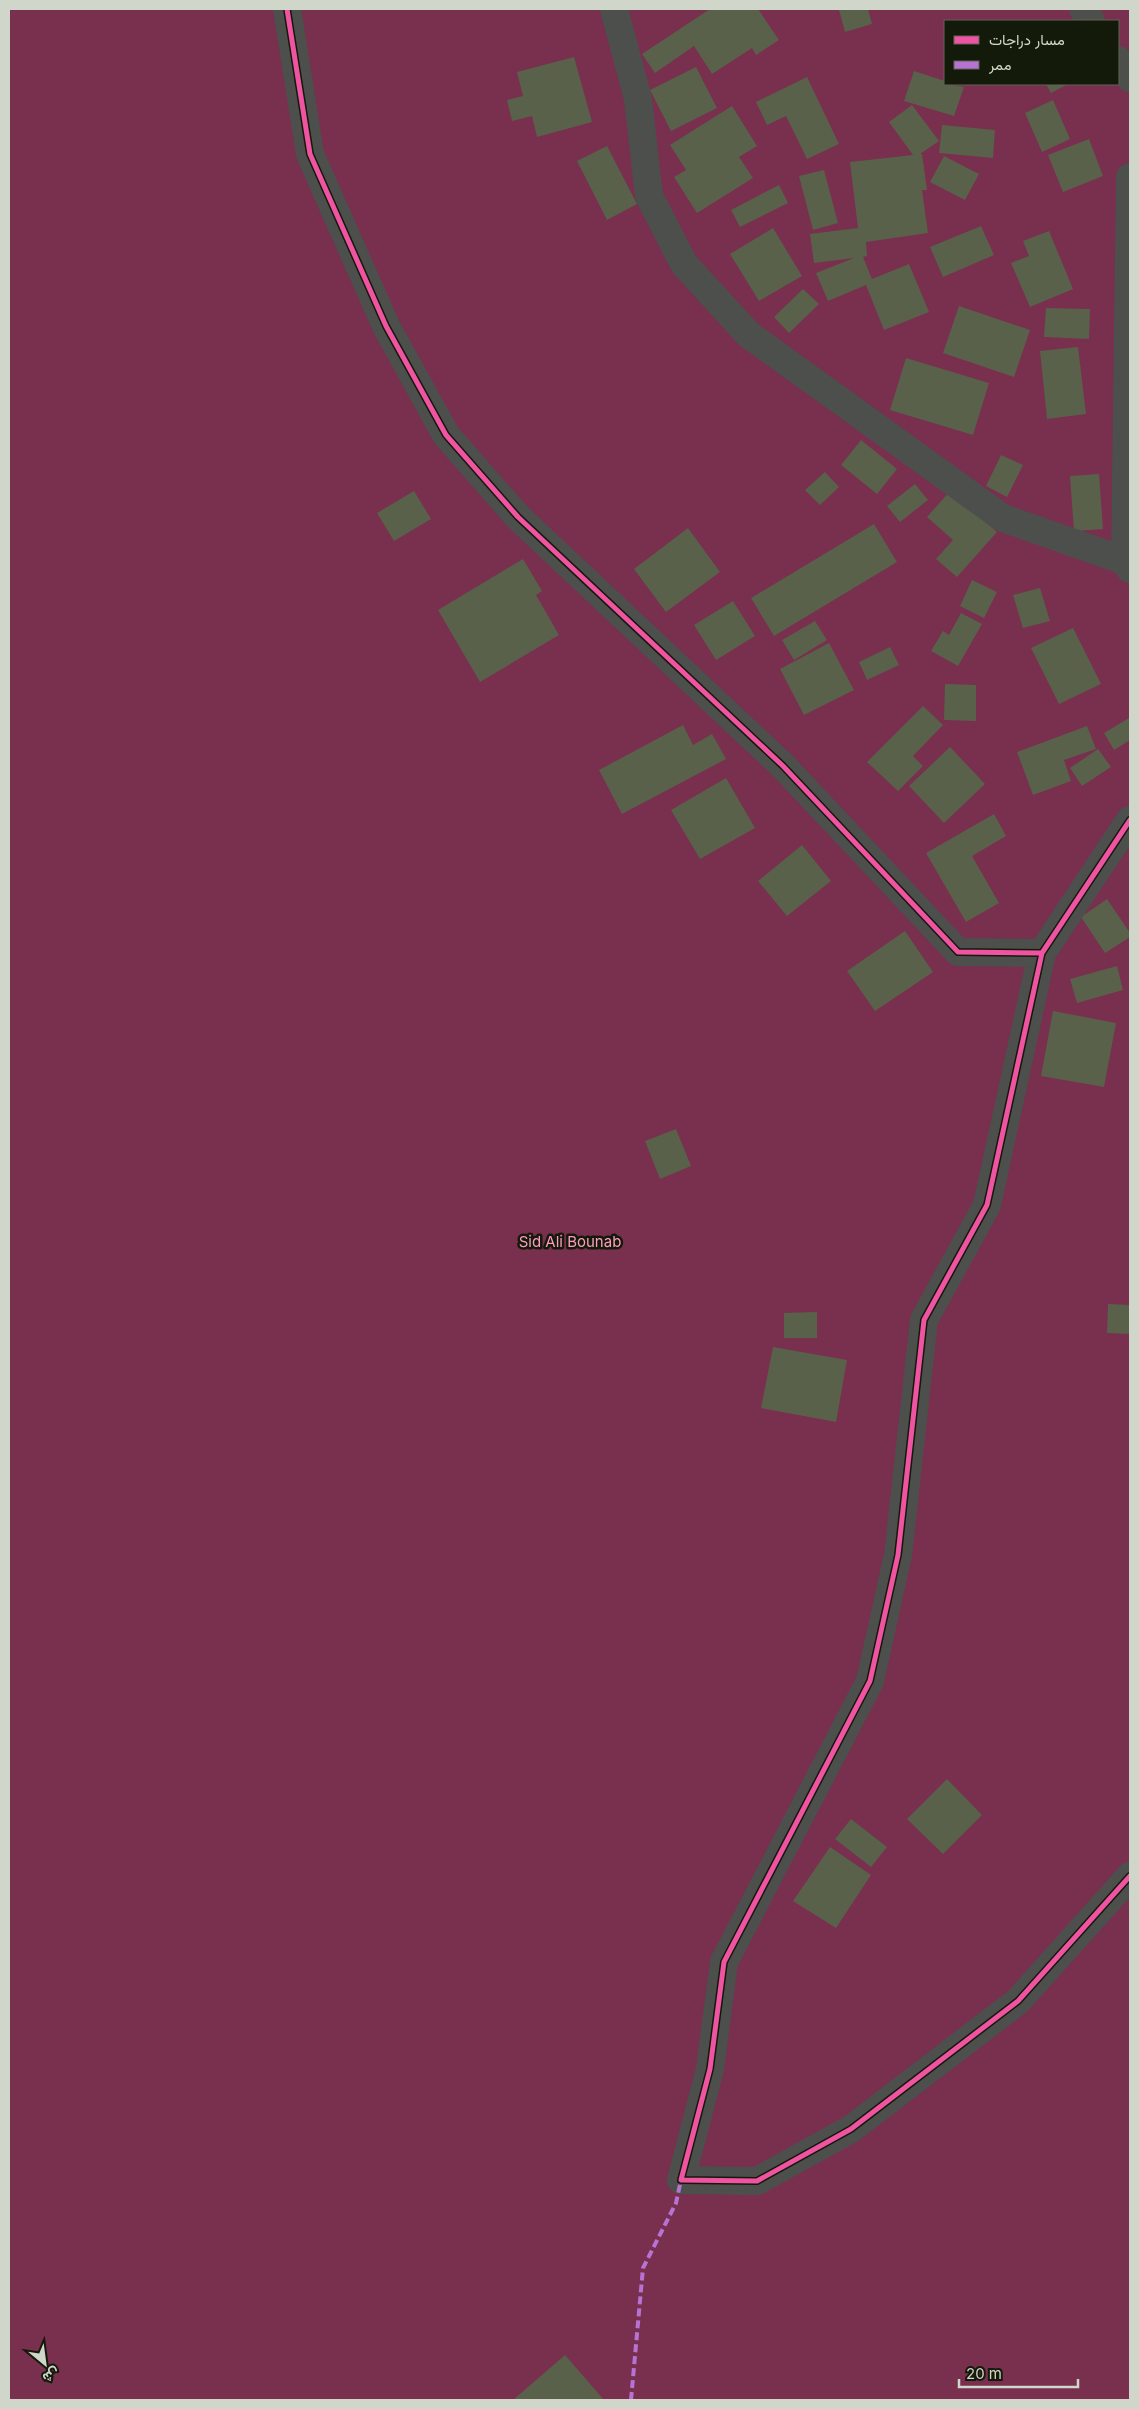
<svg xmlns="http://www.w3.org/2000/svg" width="1139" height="2409" viewBox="0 0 1139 2409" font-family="Inter,Vazirmatn,sans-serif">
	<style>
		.forest { fill: #792f4e; fill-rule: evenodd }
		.building { fill: #59614b }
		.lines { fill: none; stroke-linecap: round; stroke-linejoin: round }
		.minor { stroke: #4d4f4c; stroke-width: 28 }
		.quiet { stroke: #b673d3; stroke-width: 4; stroke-dasharray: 8 4; stroke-linecap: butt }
		.cycleway-casing { stroke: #141a09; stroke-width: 8 }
		.cycleway { stroke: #f153a3; stroke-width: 5 }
		.labels { text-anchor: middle; stroke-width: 5; stroke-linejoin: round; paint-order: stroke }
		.park-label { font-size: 15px; fill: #fd9bc1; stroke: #141a09 }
	</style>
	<rect width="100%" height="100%" fill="#1c2016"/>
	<path class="forest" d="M 9,9 L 1130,9 L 1130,2400 L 9,2400 ZM 945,21 L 1118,21 L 1118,84 L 945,84 Z"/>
	<path class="building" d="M 710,9 L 758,9 L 779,40 L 756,55 L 752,48 L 712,74 L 694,46 L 655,73 L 642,54 Z
		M 868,9 L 872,24 L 845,32 L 839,10 Z
		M 574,57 L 592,122 L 537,137 L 532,116 L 512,121 L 507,100 L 523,96 L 517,72 Z
		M 696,67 L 717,108 L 671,131 L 650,90 Z
		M 914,71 L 945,81 L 945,84 L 964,87 L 954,116 L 904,101 Z
		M 807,77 L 839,144 L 807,159 L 786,116 L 767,125 L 756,102 Z
		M 1046,84 L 1068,84 L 1051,93 Z
		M 1053,100 L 1070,139 L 1042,152 L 1025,113 Z
		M 912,105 L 939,141 L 920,154 L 922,154 L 927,190 L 922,190 L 928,233 L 866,242 L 867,256 L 863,257 L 872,279 L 909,264 L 929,312 L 884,330 L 866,285 L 828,301 L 816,273 L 854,258 L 814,263 L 810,234 L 858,228 L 850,162 L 913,155 L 889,122 Z
		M 732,106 L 757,146 L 739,157 L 753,178 L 697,213 L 674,177 L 686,170 L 670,145 Z
		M 942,125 L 995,130 L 993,158 L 939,153 Z
		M 1089,139 L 1103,176 L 1063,192 L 1048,155 Z
		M 607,146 L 637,204 L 607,220 L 577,161 Z
		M 944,156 L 979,174 L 965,200 L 930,182 Z
		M 824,170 L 838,223 L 813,230 L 799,176 Z
		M 779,185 L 788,203 L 740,227 L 731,210 Z
		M 981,226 L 994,255 L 943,277 L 930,247 Z
		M 773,228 L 802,276 L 759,301 L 730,254 Z
		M 1049,231 L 1073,289 L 1030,307 L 1011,263 L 1029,256 L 1023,241 Z
		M 803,289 L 819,304 L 789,333 L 774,317 Z
		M 959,306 L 1030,330 L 1014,377 L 943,353 Z
		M 1046,308 L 1090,309 L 1089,339 L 1044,337 Z
		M 1078,347 L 1086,414 L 1047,419 L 1040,351 Z
		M 906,358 L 989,383 L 973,435 L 890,410 Z
		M 861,440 L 897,469 L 877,494 L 841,465 Z
		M 1001,455 L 1023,465 L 1007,497 L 986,486 Z
		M 825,472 L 839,487 L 820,505 L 805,490 Z
		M 1099,474 L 1103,529 L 1074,531 L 1070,476 Z
		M 915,484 L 928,500 L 900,522 L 887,506 Z
		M 414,491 L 431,519 L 394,541 L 377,513 Z
		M 950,491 L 997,532 L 957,577 L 936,559 L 953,540 L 927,517 Z
		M 874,524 L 897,562 L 774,636 L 751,598 Z
		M 688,528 L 720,572 L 666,612 L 634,569 Z
		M 523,559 L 542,591 L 536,595 L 559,635 L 480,682 L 438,610 Z
		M 972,580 L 997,592 L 984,618 L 960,606 Z
		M 1040,588 L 1050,621 L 1023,628 L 1013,595 Z
		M 733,601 L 755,636 L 716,660 L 694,625 Z
		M 961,613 L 982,624 L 958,666 L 931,651 L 943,631 L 949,635 Z
		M 815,621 L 827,640 L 794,660 L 782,640 Z
		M 1073,628 L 1101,684 L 1059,704 L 1031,648 Z
		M 829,643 L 854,690 L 804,715 L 780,669 Z
		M 890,647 L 899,665 L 867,680 L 859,662 Z
		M 945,684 L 976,685 L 976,721 L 944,720 Z
		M 923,706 L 943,725 L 913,756 L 923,766 L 898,791 L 867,762 Z
		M 1129,718 L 1130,740 L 1114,750 L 1104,733 Z
		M 683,725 L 693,745 L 712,734 L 726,759 L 622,814 L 599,770 Z
		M 1087,726 L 1096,749 L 1064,760 L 1071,781 L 1033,795 L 1017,752 Z
		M 950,747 L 985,784 L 944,823 L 909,786 Z
		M 1098,749 L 1111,767 L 1082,786 L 1070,768 Z
		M 726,778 L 755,828 L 700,859 L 671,810 Z
		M 994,814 L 1006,836 L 972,856 L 999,903 L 966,922 L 926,853 Z
		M 802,845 L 831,881 L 787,916 L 758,881 Z
		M 1107,899 L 1130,933 L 1130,937 L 1105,953 L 1081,917 Z
		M 905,931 L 933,972 L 875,1011 L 847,971 Z
		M 1117,966 L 1123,990 L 1077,1003 L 1070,979 Z
		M 1053,1011 L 1116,1023 L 1104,1087 L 1041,1076 Z
		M 676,1129 L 691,1166 L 660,1179 L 645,1141 Z
		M 1108,1304 L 1130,1305 L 1130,1334 L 1107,1333 Z
		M 817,1312 L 817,1338 L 784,1338 L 784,1313 Z
		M 773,1347 L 847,1360 L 836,1422 L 761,1408 Z
		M 947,1779 L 982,1815 L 943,1854 L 907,1819 Z
		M 851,1819 L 887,1847 L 871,1867 L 835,1839 Z
		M 830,1847 L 871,1875 L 836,1928 L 793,1901 Z
		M 565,2355 L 604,2400 L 513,2400 Z"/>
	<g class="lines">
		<path class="minor" d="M 287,9 L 310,154 L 386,326 L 446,435 L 518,517 L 783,766 L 958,952 L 1042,953
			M 614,9 L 638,99 L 649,196 L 684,264 L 749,335 L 1003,518 L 1125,561
			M 1083,9 L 1091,21
			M 1118,60 L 1130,78
			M 1130,177 L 1125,561 L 1130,569
			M 1130,820 L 1042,953 L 987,1205 L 924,1320 L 898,1555 L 870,1681 L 724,1962 L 710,2069 L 681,2180 L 757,2181 L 851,2129 L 1018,2001 L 1130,1876"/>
		<path class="quiet" d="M 631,2400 L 643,2268 L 676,2203 L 681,2180"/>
		<g class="cycleway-casing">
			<path id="cycleway" d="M 287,9 L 310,154 L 386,326 L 446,435 L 518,517 L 783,766 L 958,952 L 1042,953
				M 1130,820 L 1042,953 L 987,1205 L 924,1320 L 898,1555 L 870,1681 L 724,1962 L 710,2069 L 681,2180 L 757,2181 L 851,2129 L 1018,2001 L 1130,1876"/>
		</g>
		<use href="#cycleway" class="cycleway"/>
	</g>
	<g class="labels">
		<g class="park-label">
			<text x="570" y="1247">Sid Ali Bounab</text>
		</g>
	</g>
	<rect width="1139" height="2409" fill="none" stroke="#d1d6ca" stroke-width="20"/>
	<rect x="944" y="20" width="175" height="65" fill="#141a09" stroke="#606556"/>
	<rect x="954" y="36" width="25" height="8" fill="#f153a3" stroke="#606556"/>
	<text x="989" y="45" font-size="15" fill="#d1d6ca">مسار دراجات</text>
	<rect x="954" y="61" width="25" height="8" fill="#b673d3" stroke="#606556"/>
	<text x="989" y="70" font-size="15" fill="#d1d6ca">ممر</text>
	<g transform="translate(45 2364) rotate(151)" stroke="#141a09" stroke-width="4" paint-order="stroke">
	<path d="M0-4L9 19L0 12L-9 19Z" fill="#d1d6ca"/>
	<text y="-8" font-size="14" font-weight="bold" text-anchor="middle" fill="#d1d6ca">ش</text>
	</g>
	<path d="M959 2379v8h119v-8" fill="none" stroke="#d1d6ca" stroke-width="2.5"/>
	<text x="966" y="2379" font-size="15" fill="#d1d6ca" stroke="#141a09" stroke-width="4" paint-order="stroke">20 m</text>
</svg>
